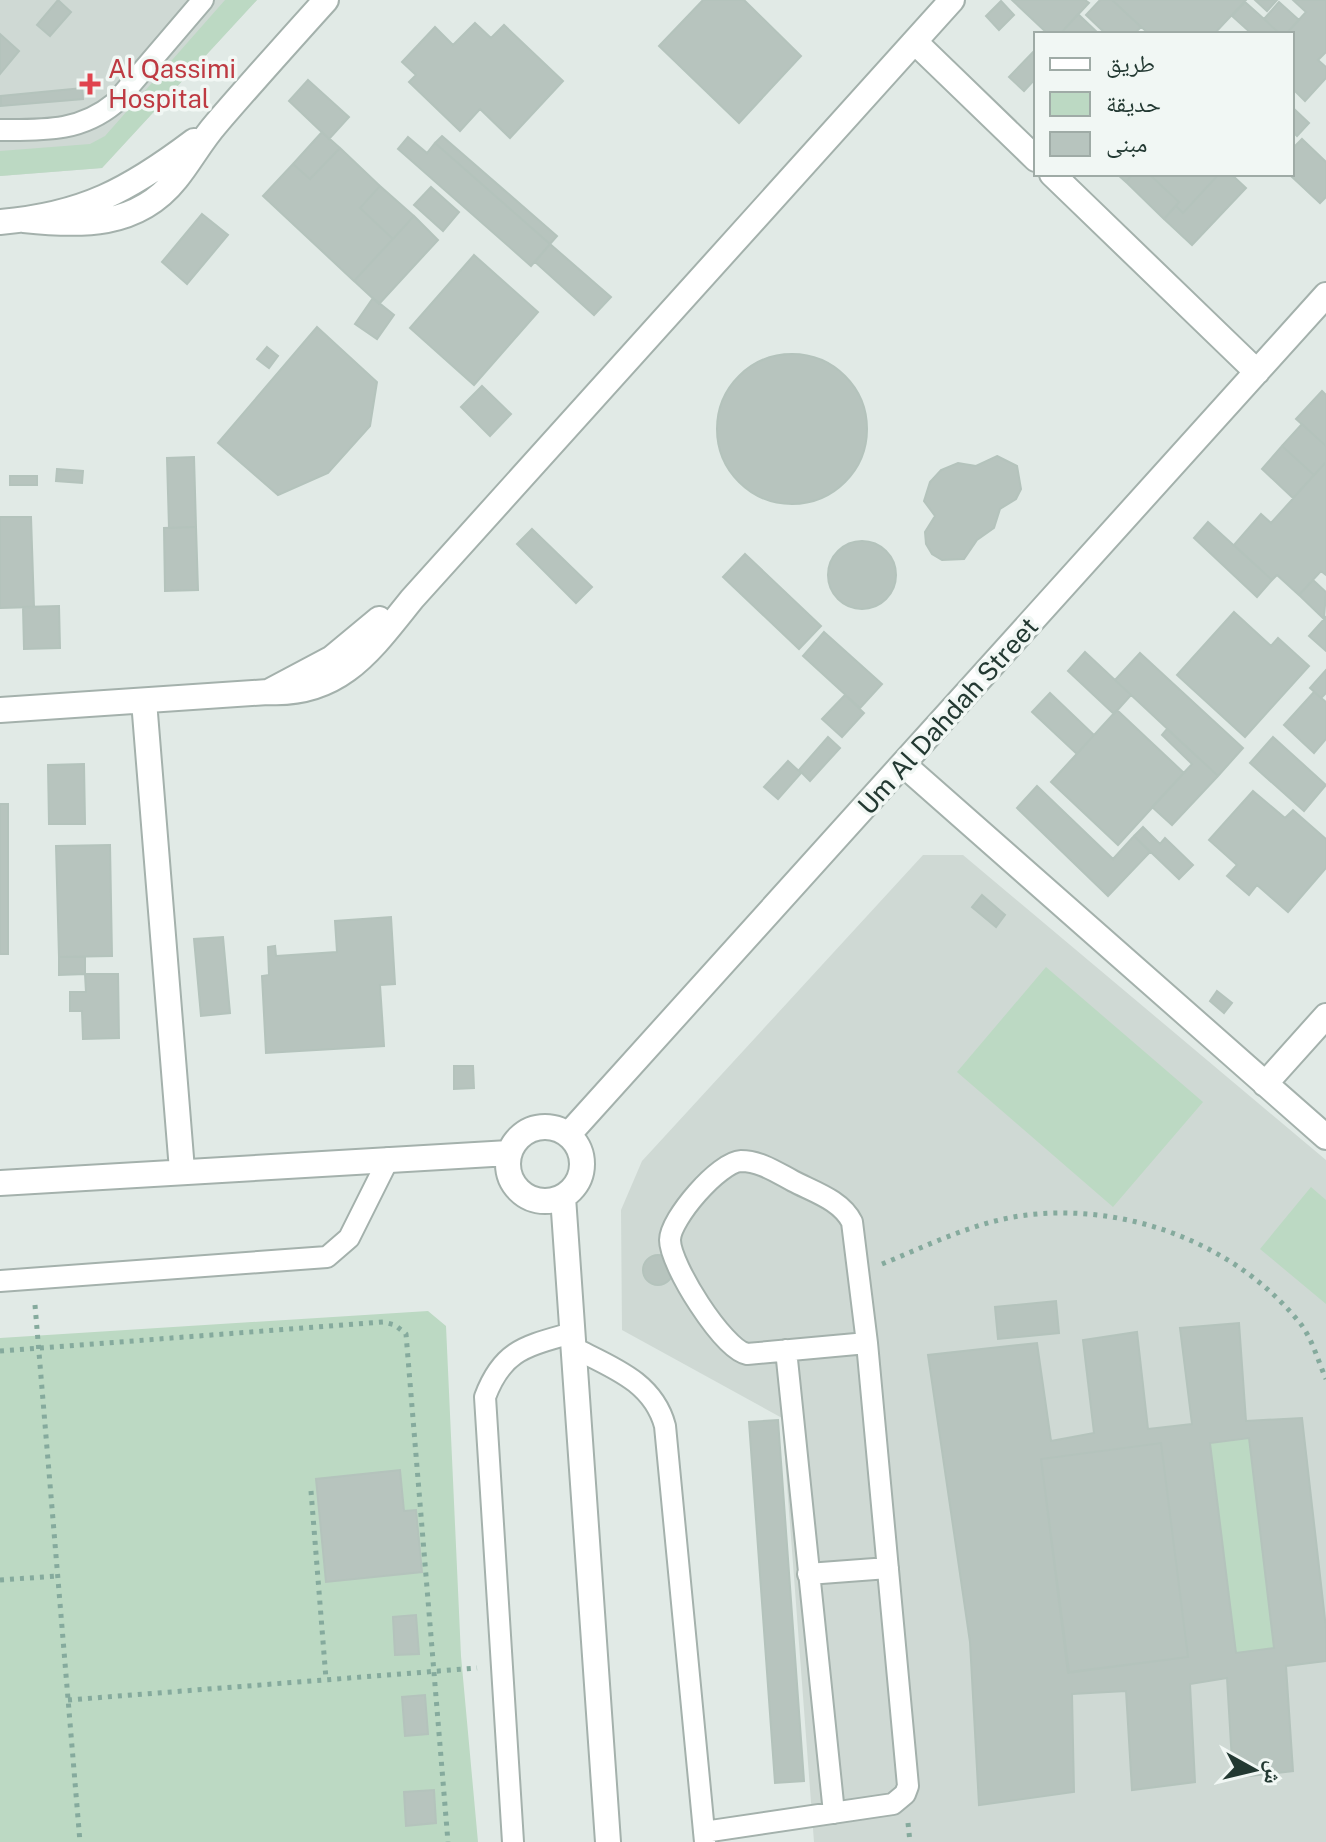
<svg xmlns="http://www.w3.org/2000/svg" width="1326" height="1842" font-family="'Public Sans','Noto Naskh Arabic',sans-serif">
<rect width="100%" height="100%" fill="#e1eae6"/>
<path fill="#cfd9d4" d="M 0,0 L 257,0 L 102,168 L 0,176 Z
M 923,855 L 963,855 L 1326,1160 L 1326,1842 L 814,1842 L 782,1418 L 622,1330 L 621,1210 L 642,1161 Z"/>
<path fill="#bcd9c3" d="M 225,0 L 257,0 L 102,168 L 0,176 L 0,151 L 90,144 L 105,136 Z
M 1046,967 L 1203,1102 L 1113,1207 L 957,1072 Z
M 1311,1187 L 1326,1200 L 1326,1304 L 1260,1249 Z
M 428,1311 L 446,1326 L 461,1656 L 478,1842 L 0,1842 L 0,1338 Z
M 1249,1438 L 1274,1648 L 1236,1653 L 1210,1443 Z"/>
<path fill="#b7c4be" stroke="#b4c3bc" stroke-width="2" fill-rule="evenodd" d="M 58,0 L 71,12 L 50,36 L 37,25 Z
M 703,0 L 744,0 L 801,56 L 739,123 L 659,46 Z
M 1012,0 L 1085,0 L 1089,3 L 1060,34 L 1048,34 Z
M 1100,0 L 1112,0 L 1141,27 L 1134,34 L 1106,34 L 1086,15 Z
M 1112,0 L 1246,0 L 1214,34 L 1149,34 Z
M 1255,0 L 1277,0 L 1267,11 Z
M 1293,0 L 1326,0 L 1326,52 L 1318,60 L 1326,67 L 1326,78 L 1305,101 L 1292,88 L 1292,34 L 1286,34 L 1306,12 Z
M 1001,1 L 1014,15 L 999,30 L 986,16 Z
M 1245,2 L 1264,19 L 1280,34 L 1252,34 L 1232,16 Z
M 1279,2 L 1299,20 L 1286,34 L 1280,34 L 1264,19 Z
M 1078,14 L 1099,34 L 1060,34 Z
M 475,23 L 491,38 L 504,25 L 563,81 L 510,138 L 480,109 L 460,131 L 409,82 L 416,75 L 402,62 L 435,27 L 453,45 Z
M 0,34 L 19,51 L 0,74 Z
M 1036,49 L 1036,78 L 1024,91 L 1009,77 Z
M 308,80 L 349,117 L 329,139 L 289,101 Z
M 82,88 L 83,99 L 1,106 L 1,96 Z
M 1292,107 L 1309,123 L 1297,136 L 1292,131 Z
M 322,132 L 340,148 L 310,179 L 293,164 Z
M 442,136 L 557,236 L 550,244 L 435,143 Z
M 408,137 L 427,153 L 435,143 L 550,244 L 531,266 L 398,149 Z
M 1302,139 L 1326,162 L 1326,197 L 1320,203 L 1289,174 L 1292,149 Z
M 340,148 L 380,186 L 360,208 L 393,239 L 354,281 L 263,196 L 293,164 L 310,179 Z
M 1117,174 L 1133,174 L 1126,182 Z
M 1133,174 L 1149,174 L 1179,202 L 1164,219 L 1126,182 Z
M 1149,174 L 1219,174 L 1183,213 L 1176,206 L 1179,202 Z
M 1219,174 L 1231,174 L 1246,188 L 1192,245 L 1164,219 L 1176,206 L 1183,213 Z
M 380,186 L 414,216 L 393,239 L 360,208 Z
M 431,187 L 459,212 L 443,231 L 414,205 Z
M 202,214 L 228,235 L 187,284 L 162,262 Z
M 414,216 L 438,240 L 379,304 L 354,281 Z
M 550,244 L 611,297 L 594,315 L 535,262 Z
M 474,255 L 538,312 L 474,385 L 410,328 Z
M 373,298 L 394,315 L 377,339 L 355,324 Z
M 317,327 L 377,382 L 370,426 L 328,473 L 278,495 L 218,443 Z
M 267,347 L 278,356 L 269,368 L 257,359 Z
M717 429a75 75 0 1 1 150 0a75 75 0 1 1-150 0Z
M 482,386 L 511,414 L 490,436 L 461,407 Z
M 1322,391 L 1326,395 L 1326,446 L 1296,419 Z
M 1302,424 L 1326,446 L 1326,462 L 1314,475 L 1282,446 Z
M 1282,446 L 1314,475 L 1293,498 L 1262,469 Z
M 997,456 L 1017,466 L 1021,489 L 1016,499 L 1000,509 L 994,528 L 977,540 L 964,559 L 942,560 L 932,554 L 926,544 L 925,532 L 935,516 L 924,501 L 930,482 L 941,470 L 958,463 L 976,466 Z
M 194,457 L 196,527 L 169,528 L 167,458 Z
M 1326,462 L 1326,575 L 1321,571 L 1299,595 L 1277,575 L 1272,580 L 1234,545 L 1261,514 L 1271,523 Z
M 57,469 L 83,471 L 82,483 L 56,481 Z
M 10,476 L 37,476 L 37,485 L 10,485 Z
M 0,517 L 31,517 L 34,607 L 0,608 Z
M 1208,522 L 1272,580 L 1257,597 L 1194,538 Z
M 196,527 L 198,590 L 165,591 L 164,528 Z
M 532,529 L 592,587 L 576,603 L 517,544 Z
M828 575a34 34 0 1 1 68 0a34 34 0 1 1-68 0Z
M 745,554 L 821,626 L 799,649 L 723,577 Z
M 1313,580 L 1326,592 L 1324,619 L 1299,595 Z
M 59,606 L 60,648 L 24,649 L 23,607 Z
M 1234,612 L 1271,646 L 1278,638 L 1309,666 L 1245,737 L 1177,675 Z
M 1326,617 L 1326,651 L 1309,636 Z
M 824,632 L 882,684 L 860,708 L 803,656 Z
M 1085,652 L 1131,695 L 1114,714 L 1068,671 Z
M 1140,653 L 1243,748 L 1218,776 L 1115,680 Z
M 1326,670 L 1326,693 L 1321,698 L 1310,688 Z
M 1314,692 L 1326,702 L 1326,739 L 1314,753 L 1284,725 Z
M 1050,693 L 1094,735 L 1077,754 L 1032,712 Z
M 845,695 L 864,713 L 842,737 L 822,719 Z
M 1117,710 L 1184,773 L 1118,845 L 1051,782 Z
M 1167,729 L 1218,776 L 1172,825 L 1152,807 L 1192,764 L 1162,735 Z
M 828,737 L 840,748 L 810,781 L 799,770 Z
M 1273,737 L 1326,785 L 1304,811 L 1250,763 Z
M 788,761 L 801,773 L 778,799 L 764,787 Z
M 84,764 L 85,824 L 49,824 L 48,765 Z
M 1037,786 L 1113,859 L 1134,836 L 1150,852 L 1108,896 L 1017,808 Z
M 1253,791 L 1285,818 L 1293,810 L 1326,839 L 1326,868 L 1288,912 L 1257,885 L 1249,895 L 1227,876 L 1237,865 L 1209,840 Z
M 0,804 L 8,804 L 8,954 L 0,954 Z
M 1143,827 L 1160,844 L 1165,838 L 1193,865 L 1179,879 L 1134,836 Z
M 110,845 L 112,956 L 59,957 L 56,846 Z
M 982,895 L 1005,915 L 996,927 L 972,907 Z
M 391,917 L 395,984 L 380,985 L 384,1046 L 266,1053 L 262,976 L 269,975 L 268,947 L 275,946 L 276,956 L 337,952 L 335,921 Z
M 223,937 L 230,1013 L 201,1016 L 194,939 Z
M 59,957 L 85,957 L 85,974 L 59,975 Z
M 85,974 L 118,974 L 119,1038 L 83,1039 L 82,1011 L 70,1011 L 70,992 L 86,992 Z
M 1217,991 L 1232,1003 L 1224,1013 L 1210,1001 Z
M 454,1066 L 473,1066 L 474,1088 L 454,1089 Z
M643 1270a15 15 0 1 1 30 0a15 15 0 1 1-30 0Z
M 1056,1301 L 1059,1333 L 998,1339 L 995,1307 Z
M 1239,1323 L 1246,1421 L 1302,1418 L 1326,1628 L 1326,1661 L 1286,1666 L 1293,1771 L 1233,1778 L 1227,1678 L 1190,1684 L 1195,1782 L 1132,1790 L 1126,1691 L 1072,1694 L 1074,1792 L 979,1805 L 970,1642 L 928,1355 L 1037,1343 L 1051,1441 L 1094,1433 L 1083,1340 L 1137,1332 L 1148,1429 L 1192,1424 L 1180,1328 ZM 1249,1438 L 1274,1648 L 1236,1653 L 1210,1443 ZM 1161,1443 L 1188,1657 L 1068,1673 L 1041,1459 Z
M 778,1420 L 804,1781 L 775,1783 L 749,1422 Z
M 1161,1443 L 1188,1657 L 1069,1672 L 1041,1459 Z
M 400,1470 L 404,1511 L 416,1510 L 422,1572 L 326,1582 L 316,1479 Z
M 416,1615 L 419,1654 L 395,1655 L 393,1617 Z
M 425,1695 L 428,1734 L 405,1736 L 402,1697 Z
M 434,1790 L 436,1823 L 406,1826 L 404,1792 Z"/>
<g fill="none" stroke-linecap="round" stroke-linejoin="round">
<defs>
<path id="lane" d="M 0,130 C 44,130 80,132 115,103 L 203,0
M 0,1281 L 327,1257 L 349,1238 L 389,1158
M 572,1347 C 611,1367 653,1381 665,1426 L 705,1842
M 786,1350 L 834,1813
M 808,1574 L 888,1568
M 704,1832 L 893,1804 L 905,1794 L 908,1786 L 867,1343 L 852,1222 C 841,1200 814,1192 793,1181 C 776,1172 760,1161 741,1161 C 719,1162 670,1219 670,1240 C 670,1265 723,1349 747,1354 L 867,1343
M 513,1842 L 485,1397 C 503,1349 527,1346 572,1333"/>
<path id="street" d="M 915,42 L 1036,159
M 1052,174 L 1257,372
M 24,220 C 80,226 137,228 176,179 C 190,162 201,141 216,124 C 252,82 289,41 326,0
M 0,222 C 83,215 129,190 194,141
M 268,692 L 332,658 L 379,619
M 144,701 L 182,1170
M 0,710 L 268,692 C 340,696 371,650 412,599 L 952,0
M 904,765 L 1326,1137
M 1265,1084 L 1326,1016
M508 1164a37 37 0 1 1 74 0a37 37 0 1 1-74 0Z
M 568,1135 L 1326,295
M 0,1183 L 509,1153
M 563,1197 L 608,1842"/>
</defs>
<use href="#lane" stroke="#a4b1ac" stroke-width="24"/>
<use href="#street" stroke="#a4b1ac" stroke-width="28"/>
<path stroke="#85aa9d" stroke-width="5" stroke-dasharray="4 6" stroke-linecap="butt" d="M 882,1264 C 929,1245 976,1221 1027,1215 C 1128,1203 1236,1244 1300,1323 C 1312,1338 1318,1361 1326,1379
M 35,1305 L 80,1842
M 0,1351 L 383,1322 L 395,1325 L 406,1334 L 448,1842
M 311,1491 L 326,1679
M 0,1580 L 58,1576
M 68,1700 L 477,1668
M 908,1823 L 910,1842"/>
<use href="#lane" stroke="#fff" stroke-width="20"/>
<use href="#street" stroke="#fff" stroke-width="24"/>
</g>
<path fill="#e0444e" stroke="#f1f7f4" stroke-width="3" d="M86 72h8v8h8v8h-8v8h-8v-8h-8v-8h8z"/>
<g text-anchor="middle" stroke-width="7" stroke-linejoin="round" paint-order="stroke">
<g font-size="26" fill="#be3a42" stroke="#f1f7f4" text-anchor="start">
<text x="108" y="78">Al Qassimi<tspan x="108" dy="30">Hospital</tspan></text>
</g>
<g font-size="26" fill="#233932" stroke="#f1f7f4">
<text transform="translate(948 716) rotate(-48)" y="9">Um Al Dahdah Street</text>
</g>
</g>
<rect x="1034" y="32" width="260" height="144" fill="#f1f7f4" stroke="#9faba6" stroke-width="2"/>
<rect x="1050" y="58" width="40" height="12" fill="#ffffff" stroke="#9faba6" stroke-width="2"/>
<text x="1106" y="72" font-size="24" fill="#233932">طريق</text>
<rect x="1050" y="92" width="40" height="24" fill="#bcd9c3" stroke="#9faba6" stroke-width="2"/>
<text x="1106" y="112" font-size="24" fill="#233932">حديقة</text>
<rect x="1050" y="132" width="40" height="24" fill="#b7c4be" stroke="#9faba6" stroke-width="2"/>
<text x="1106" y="152" font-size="24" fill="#233932">مبنى</text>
<g transform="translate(1254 1770) rotate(98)" stroke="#f1f7f4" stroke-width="6" paint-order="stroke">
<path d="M0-6L14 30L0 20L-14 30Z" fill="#233932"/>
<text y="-12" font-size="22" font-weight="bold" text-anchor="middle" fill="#233932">ش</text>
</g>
</svg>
